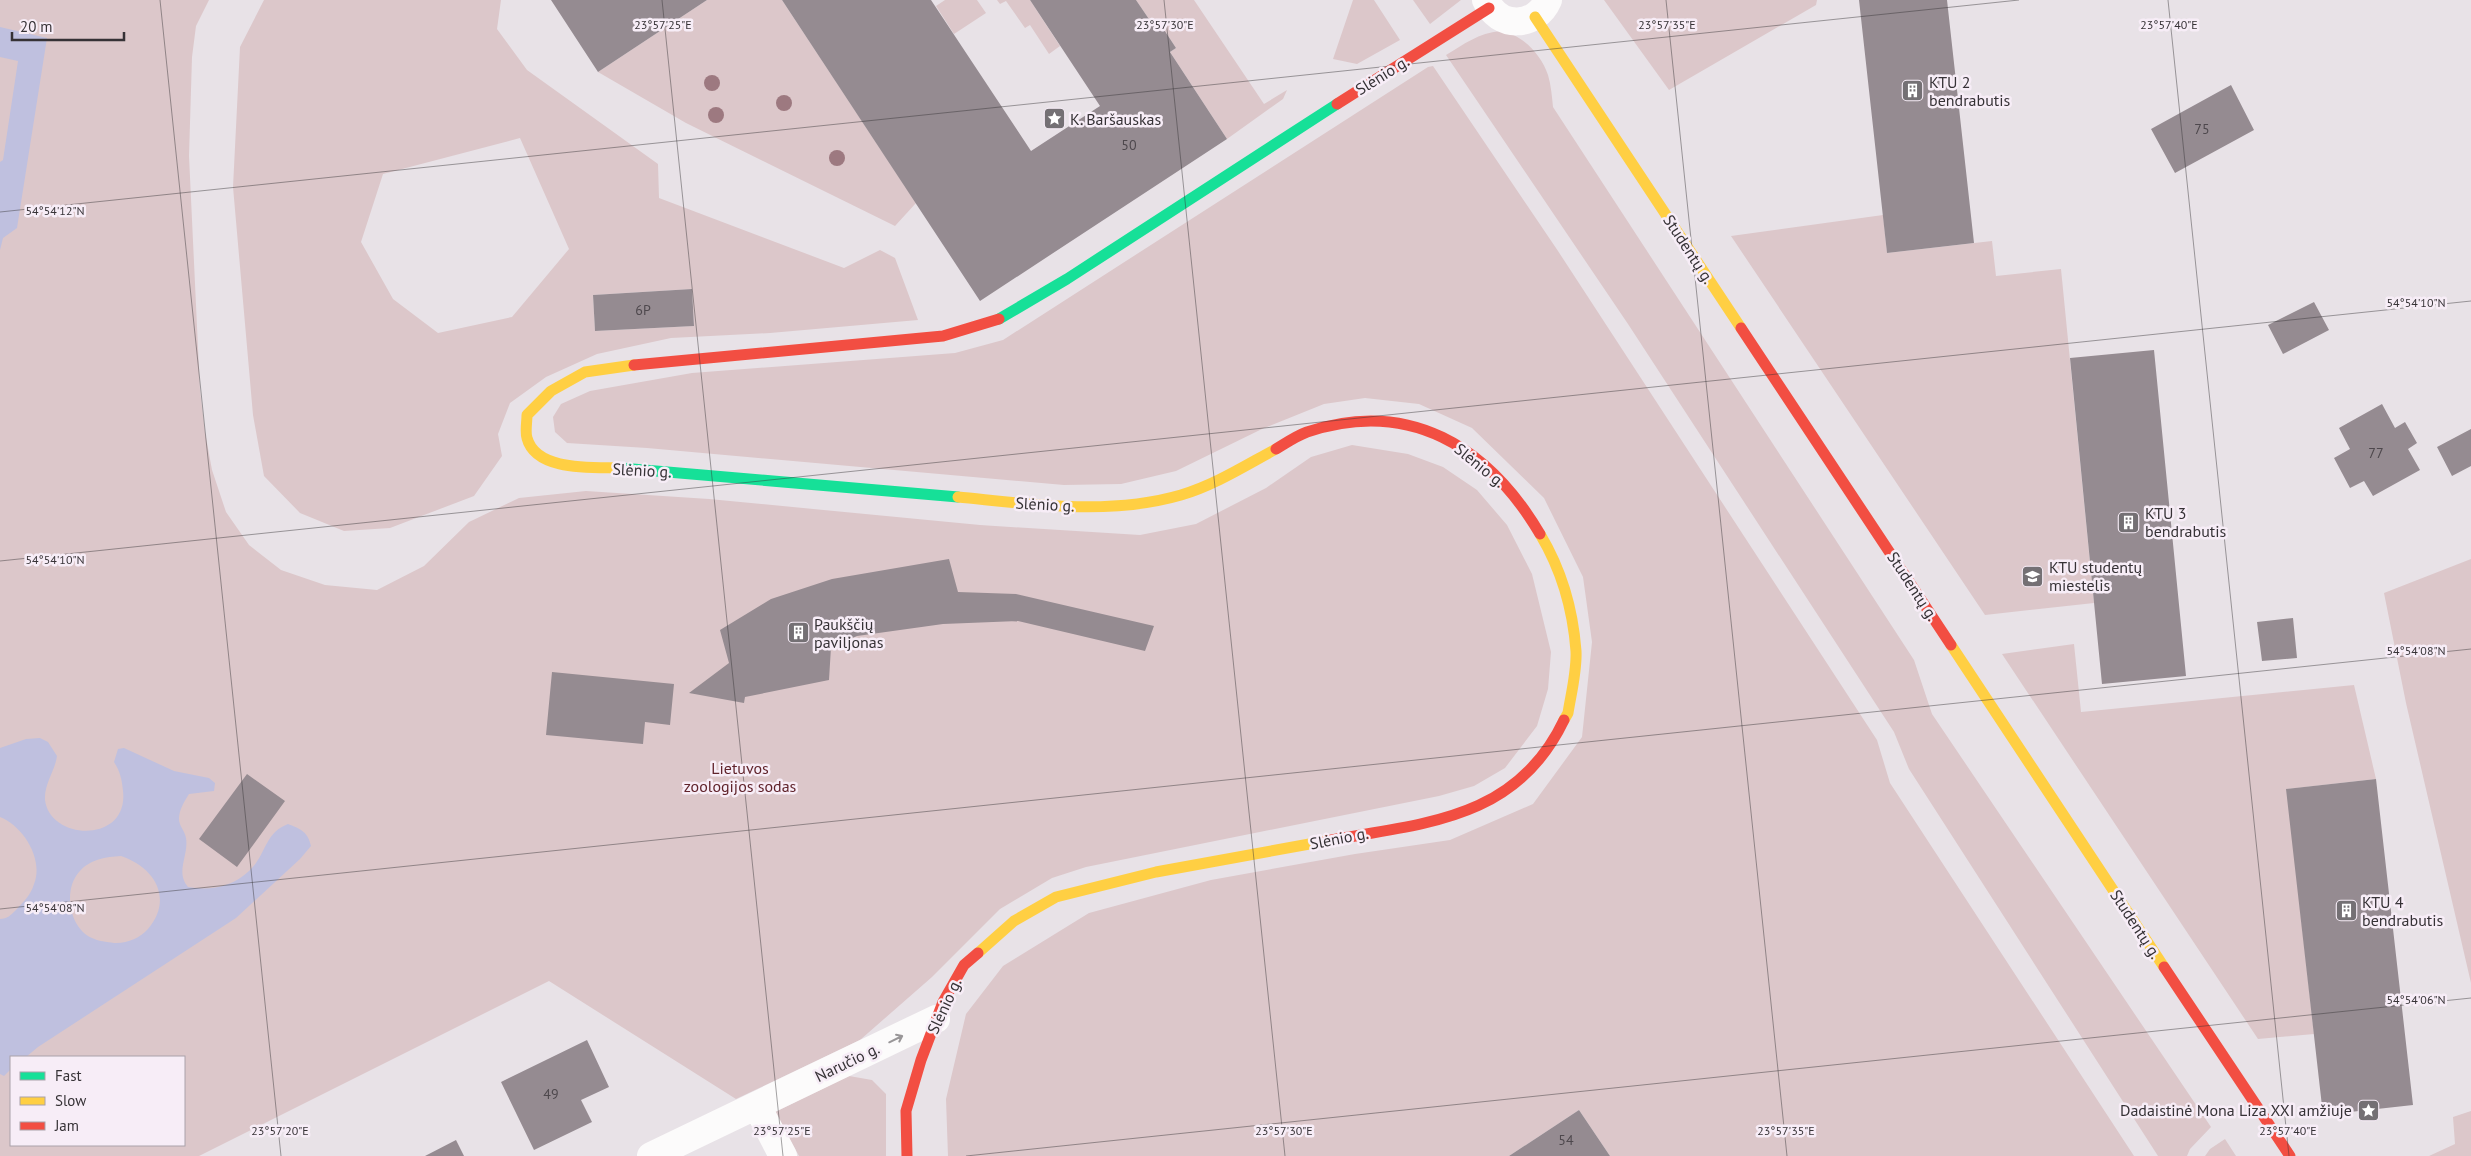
<svg xmlns="http://www.w3.org/2000/svg" width="2471" height="1156" font-family="'PT Sans',sans-serif">
<rect width="100%" height="100%" fill="#e8e2e7"/>
<path fill="#dcc7ca" fill-rule="evenodd" d="M 0,0 L 209,0 L 196,26 L 192,57 L 189,156 L 200,390 L 205,432 L 212,470 L 226,512 L 249,545 L 281,570 L 325,585 L 377,590 L 424,566 L 469,522 L 519,498 L 586,491 L 709,499 L 980,525 L 1140,535 L 1196,524 L 1266,488 L 1311,457 L 1352,445 L 1408,454 L 1443,467 L 1477,490 L 1507,525 L 1532,574 L 1551,652 L 1548,689 L 1537,726 L 1505,768 L 1474,786 L 1439,796 L 1086,867 L 1052,878 L 1000,909 L 932,977 L 860,1040 L 736,1099 L 549,981 L 199,1156 L 0,1156 ZM 11,1057 L 184,1057 L 184,1145 L 11,1145 Z
M 264,0 L 501,0 L 497,29 L 527,70 L 658,164 L 659,198 L 844,268 L 880,250 L 895,258 L 918,320 L 770,333 L 671,338 L 597,354 L 546,377 L 510,403 L 498,434 L 502,456 L 474,496 L 390,528 L 344,531 L 300,513 L 264,476 L 253,415 L 233,187 L 240,47 ZM 520,138 L 569,249 L 512,317 L 438,333 L 393,299 L 361,242 L 383,174 ZM 692,289 L 694,326 L 595,331 L 593,295 Z
M 707,0 L 782,0 L 916,203 L 895,226 L 686,123 L 598,72 Z
M 945,0 L 977,0 L 986,13 L 954,34 L 936,6 Z
M 997,0 L 1030,0 L 1060,46 L 1049,54 L 1030,25 L 1025,28 L 1006,1 L 1000,4 Z
M 1136,0 L 1194,0 L 1264,104 L 1287,90 L 1283,99 L 1227,139 L 1170,52 L 1176,48 L 1159,22 L 1153,25 Z
M 1353,0 L 1374,0 L 1400,40 L 1357,64 L 1333,59 Z
M 1413,0 L 1461,0 L 1430,24 Z
M 1604,0 L 1817,0 L 1816,5 L 1669,90 Z
M 1500,31 C 1522,34 1541,54 1548,75 C 1551,85 1552,97 1553,107 L 1914,660 L 1932,714 L 2211,1127 L 2190,1149 L 2187,1156 L 2158,1156 L 1909,769 L 1894,732 L 1628,324 L 1446,55 C 1464,44 1479,33 1500,31 Z
M 1433,66 L 1558,251 L 1877,740 L 1890,783 L 2134,1156 L 1610,1156 L 1579,1110 L 1509,1156 L 948,1156 L 946,1099 L 966,1014 L 1003,966 L 1089,913 L 1211,880 L 1355,854 L 1450,840 L 1533,804 L 1582,737 L 1592,642 L 1583,577 L 1544,498 L 1472,428 L 1419,404 L 1365,398 L 1324,404 L 1262,429 L 1176,471 L 1121,484 L 1064,485 L 647,448 L 567,443 L 555,432 L 553,417 L 561,404 L 590,391 L 692,373 L 955,353 L 1003,340 L 1428,67 Z
M 1883,215 L 1887,253 L 1992,241 L 1996,276 L 2061,269 L 2094,603 L 1985,615 L 1731,236 Z
M 2471,559 L 2471,983 L 2406,703 L 2384,593 Z
M 2074,644 L 2081,712 L 2354,685 L 2376,779 L 2287,789 L 2314,1034 L 2258,1039 L 2002,654 Z
M 849,1076 L 872,1080 L 886,1094 L 886,1156 L 799,1156 L 775,1112 Z
M 2471,1111 L 2471,1156 L 2429,1156 L 2455,1144 L 2453,1117 Z
M 2225,1139 L 2236,1156 L 2205,1156 L 2210,1149 Z"/>
<path fill="#bfc0df" fill-rule="evenodd" d="M 0,27 L 47,38 L 17,228 L 3,238 L 0,250 L 0,162 L 3,160 L 18,61 L 0,57 Z
M 40,738 L 48,742 L 57,756 C 55,771 44,784 45,800 C 50,841 129,844 123,791 C 122,780 120,771 114,762 L 118,749 L 124,748 L 174,771 L 209,778 L 215,783 L 214,791 L 189,794 C 184,802 179,810 179,819 C 179,826 185,831 186,838 C 189,855 175,872 188,887 C 210,891 232,887 249,871 C 266,856 264,833 288,824 C 301,829 308,832 311,846 L 300,859 L 236,918 L 38,1047 L 26,1057 L 11,1057 L 11,1069 L 4,1076 L 0,1074 L 0,919 C 7,919 11,915 16,910 C 23,902 31,895 34,884 C 44,859 23,826 0,817 L 0,748 L 26,739 ZM 121,856 C 154,867 174,898 148,929 C 140,938 126,944 114,943 C 107,942 98,941 92,938 C 69,928 63,890 79,872 C 90,859 106,857 121,856 Z"/>
<path fill="#958b91" d="M 551,0 L 707,0 L 598,72 Z
M 782,0 L 931,0 L 1031,151 L 1100,106 L 1030,0 L 1136,0 L 1153,25 L 1159,22 L 1176,48 L 1170,52 L 1227,139 L 980,301 Z
M 1859,0 L 1947,0 L 1974,243 L 1887,253 Z
M 2231,85 L 2254,130 L 2175,173 L 2151,129 Z
M 692,289 L 694,326 L 595,331 L 593,295 Z
M 2314,302 L 2329,330 L 2283,354 L 2268,325 Z
M 2154,350 L 2186,676 L 2102,684 L 2070,358 Z
M 2382,404 L 2395,428 L 2405,422 L 2417,443 L 2408,449 L 2420,470 L 2373,496 L 2364,481 L 2350,488 L 2334,458 L 2350,449 L 2339,428 Z
M 2471,429 L 2471,466 L 2452,476 L 2437,447 Z
M 949,559 L 958,592 L 1016,594 L 1154,626 L 1145,651 L 1018,621 L 943,624 L 857,636 L 831,647 L 829,680 L 745,697 L 744,703 L 689,693 L 729,663 L 720,630 L 771,599 L 832,579 Z
M 2293,618 L 2297,658 L 2262,661 L 2257,622 Z
M 552,672 L 674,684 L 670,725 L 645,722 L 643,744 L 546,735 Z
M 247,774 L 285,801 L 237,867 L 199,839 Z
M 2376,779 L 2413,1105 L 2323,1115 L 2286,789 Z
M 587,1040 L 609,1087 L 581,1100 L 592,1122 L 534,1150 L 501,1082 Z
M 1579,1110 L 1610,1156 L 1509,1156 Z
M 456,1140 L 464,1156 L 425,1156 Z"/>
<g fill="none" stroke-linecap="round" stroke-linejoin="round">
<path stroke="#fcfbfb" stroke-width="28" d="M 1486,0 C 1498,29 1536,28 1548,0
M 757,1106 L 783,1156
M 651,1156 L 936,1019"/>
<path stroke="#16e098" stroke-width="11" d="M 999,319 L 1067,279 L 1337,104
M 621,468 L 958,497"/>
<path stroke="#ffcf43" stroke-width="11" d="M 1535,17 L 1741,328
M 621,468 C 594,467 536,472 527,438 C 525,432 527,422 527,415 L 551,391 L 585,372 L 634,365
M 958,497 C 1031,504 1109,516 1181,495 C 1215,485 1246,465 1276,449
M 1540,534 C 1561,569 1573,610 1576,651 C 1577,671 1571,694 1568,713 L 1564,720
M 1951,645 L 2164,967
M 978,953 L 1014,921 L 1056,897 L 1156,872 L 1326,841"/>
<path stroke="#f24e42" stroke-width="11" d="M 1337,104 L 1489,8
M 1741,328 L 1951,645
M 634,365 L 943,336 L 999,319
M 1276,449 C 1286,443 1296,436 1307,432 C 1409,398 1488,446 1540,534
M 1326,841 C 1423,823 1516,821 1564,720
M 2164,967 L 2290,1156
M 907,1156 L 906,1111 L 921,1060 L 943,1002 L 964,965 L 978,953"/>
</g>
<g fill="#9d7980">
<circle cx="712" cy="83" r="8"/>
<circle cx="784" cy="103" r="8"/>
<circle cx="716" cy="115" r="8"/>
<circle cx="837" cy="158" r="8"/>
</g>
<defs><path id="oneway-shaft" d="M-6 0H5M1.5-3L5.5 0L1.5 3" fill="none" stroke-width="1.6" stroke-linecap="round" stroke-linejoin="round" transform="scale(1.25)"/></defs>
<use stroke="#999698" href="#oneway-shaft" transform="translate(896 1039) rotate(-26)"/>
<path fill="none" stroke="#363236" stroke-width="1" stroke-opacity="0.45" d="M 160,0 L 281,1156M 662,0 L 783,1156M 1164,0 L 1285,1156M 1666,0 L 1787,1156M 2168,0 L 2289,1156M 0,212 L 2019,0M 0,561 L 2471,301M 0,909 L 2471,649M 966,1156 L 2471,998"/>
<defs>
<symbol id="building-square" viewBox="-11 -11 22 22"><rect x="-9" y="-9" width="18" height="18" rx="4" fill="#747074" stroke="#f7edf7"/><path d="M-4-6H4V6H1V3H-1V6H-4ZM-2.5-4.3h1.7v1.8h-1.7ZM.8-4.3h1.7v1.8H.8ZM-2.5-1h1.7V.8h-1.7ZM.8-1h1.7V.8H.8Z" fill="#fff"/></symbol>
<symbol id="sight-square" viewBox="-11 -11 22 22"><rect x="-9" y="-9" width="18" height="18" rx="4" fill="#747074" stroke="#f7edf7"/><path d="M0-6L1.8-2.2L6-1.7L2.9 1.2L3.7 5.4L0 3.3L-3.7 5.4L-2.9 1.2L-6-1.7L-1.8-2.2Z" fill="#fff"/></symbol>
<symbol id="university-square" viewBox="-11 -11 22 22"><rect x="-9" y="-9" width="18" height="18" rx="4" fill="#747074" stroke="#f7edf7"/><path d="M0-5L7-2L0 1L-7-2ZM-4 1L0 2.5L4 1V4Q0 6-4 4Z" fill="#fff"/></symbol>
</defs>
<g fill-rule="evenodd">
<use href="#building-square" x="1900" y="78" width="25" height="25"/>
<use href="#sight-square" x="1042" y="106" width="25" height="25"/>
<use href="#building-square" x="2116" y="510" width="25" height="25"/>
<use href="#university-square" x="2020" y="564" width="25" height="25"/>
<use href="#building-square" x="786" y="620" width="25" height="25"/>
<use href="#building-square" x="2334" y="898" width="25" height="25"/>
<use href="#sight-square" x="2356" y="1098" width="25" height="25"/>
</g>
<g text-anchor="middle" stroke-width="5" stroke-linejoin="round" paint-order="stroke">
<g font-size="14" fill="#4e484d">
<text x="2202" y="134">75</text>
<text x="1129" y="150">50</text>
<text x="643" y="315">6P</text>
<text x="2376" y="458">77</text>
<text x="551" y="1099">49</text>
<text x="1566" y="1145">54</text>
</g>
<g font-size="16" fill="#363236" stroke="#f7edf7">
<text transform="translate(1382 75) rotate(-32)" y="6">Slėnio g.</text>
<text transform="translate(1689 249) rotate(57)" y="6">Studentų g.</text>
<text transform="translate(1480 465) rotate(39)" y="6">Slėnio g.</text>
<text transform="translate(642 470) rotate(3)" y="6">Slėnio g.</text>
<text transform="translate(1045 504) rotate(3)" y="6">Slėnio g.</text>
<text transform="translate(1913 586) rotate(57)" y="6">Studentų g.</text>
<text transform="translate(1339 838) rotate(-11)" y="6">Slėnio g.</text>
<text transform="translate(2136 924) rotate(57)" y="6">Studentų g.</text>
<text transform="translate(944 1006) rotate(-65)" y="6">Slėnio g.</text>
<text transform="translate(847 1062) rotate(-26)" y="6">Naručio g.</text>
</g>
<g font-size="16" fill="#363236" stroke="#f7edf7" text-anchor="start">
<text x="1929" y="88">KTU 2<tspan x="1929" dy="18">bendrabutis</tspan></text>
<text x="1070" y="125">K. Baršauskas</text>
<text x="2145" y="519">KTU 3<tspan x="2145" dy="18">bendrabutis</tspan></text>
<text x="2049" y="573">KTU studentų<tspan x="2049" dy="18">miestelis</tspan></text>
<text x="814" y="630">Paukščių<tspan x="814" dy="18">paviljonas</tspan></text>
<text x="2362" y="908">KTU 4<tspan x="2362" dy="18">bendrabutis</tspan></text>
<text x="2352" y="1116" text-anchor="end">Dadaistinė Mona Liza XXI amžiuje</text>
</g>
<g font-size="16" fill="#60232b" stroke="#f7edf7">
<text x="740" y="774">Lietuvos<tspan x="740" dy="18">zoologijos sodas</tspan></text>
</g>
</g>
<g font-size="12" text-anchor="middle" fill="#363236" stroke="#f7edf7" stroke-width="5" stroke-linejoin="round" paint-order="stroke">
<text x="663" y="29">23°57'25"E</text>
<text x="1165" y="29">23°57'30"E</text>
<text x="1667" y="29">23°57'35"E</text>
<text x="2169" y="29">23°57'40"E</text>
<text x="55" y="215">54°54'12"N</text>
<text x="2416" y="307">54°54'10"N</text>
<text x="55" y="564">54°54'10"N</text>
<text x="2416" y="655">54°54'08"N</text>
<text x="55" y="912">54°54'08"N</text>
<text x="2416" y="1004">54°54'06"N</text>
<text x="280" y="1135">23°57'20"E</text>
<text x="782" y="1135">23°57'25"E</text>
<text x="1284" y="1135">23°57'30"E</text>
<text x="1786" y="1135">23°57'35"E</text>
<text x="2288" y="1135">23°57'40"E</text>
</g>
<rect x="10" y="1056" width="175" height="90" fill="#f7edf7" stroke="#aaa2aa"/>
<rect x="20" y="1072" width="25" height="8" fill="#16e098" stroke="#aaa2aa"/>
<text x="55" y="1081" font-size="15" fill="#363236">Fast</text>
<rect x="20" y="1097" width="25" height="8" fill="#ffcf43" stroke="#aaa2aa"/>
<text x="55" y="1106" font-size="15" fill="#363236">Slow</text>
<rect x="20" y="1122" width="25" height="8" fill="#f24e42" stroke="#aaa2aa"/>
<text x="55" y="1131" font-size="15" fill="#363236">Jam</text>
<path d="M12 32v8h112v-8" fill="none" stroke="#363236" stroke-width="2.5"/>
<text x="20" y="32" font-size="15" fill="#363236" stroke="#f7edf7" stroke-width="4" paint-order="stroke">20 m</text>
</svg>
